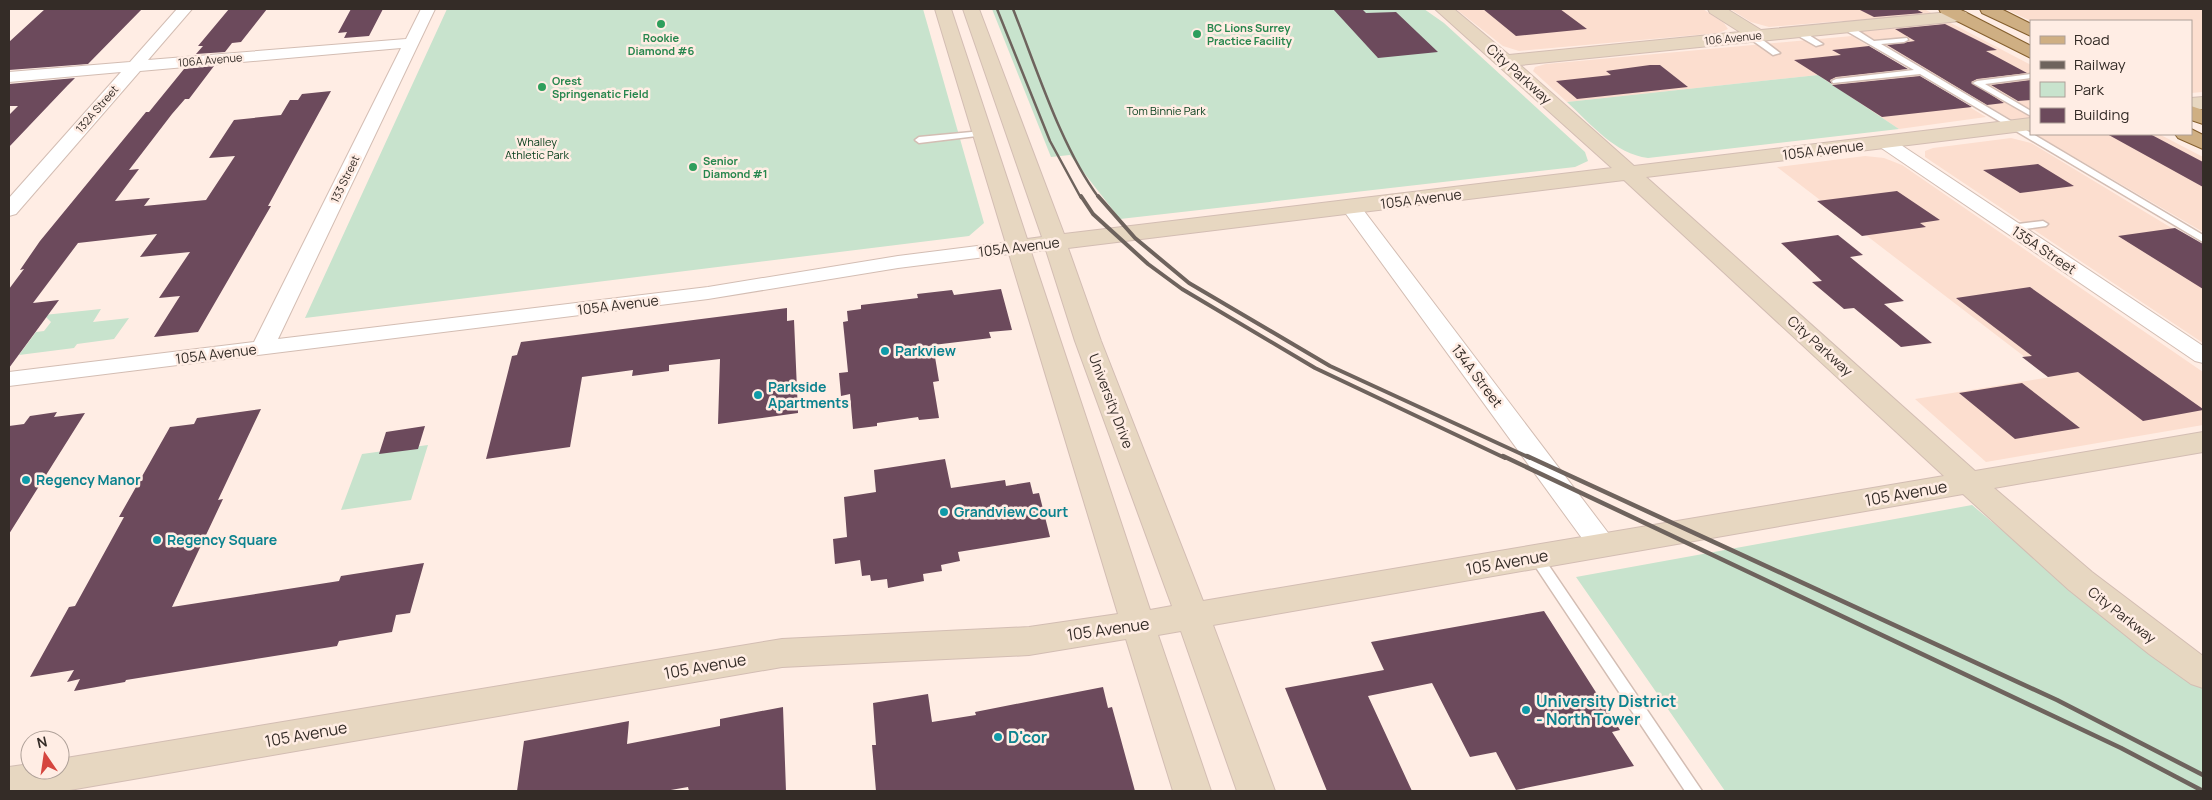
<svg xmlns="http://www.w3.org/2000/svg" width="2212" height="800" font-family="Manrope,sans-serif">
<rect width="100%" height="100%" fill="#ffede4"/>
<path fill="#fcdecf" d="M 1456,9 L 1703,9 L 1724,23 L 1728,29 L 1719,33 L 1519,51 L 1503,46 Z
M 1730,9 L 1924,9 L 2031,65 L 2031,131 L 1842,21 L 1769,27 L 1751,22 Z
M 2005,9 L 2203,9 L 2203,92 L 2191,93 L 2191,21 L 2031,21 Z
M 1852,36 L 1986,117 L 1899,129 L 1818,75 L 1567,102 L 1533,71 L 1535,67 L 1546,64 Z
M 2035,134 L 2159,134 L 2203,157 L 2203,232 Z
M 2011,138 L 2031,143 L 2203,247 L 2203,343 L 1925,157 L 1925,151 L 1933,148 Z
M 1865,156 L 1884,158 L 1902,165 L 2203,372 L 2203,425 L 1986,462 L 1915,399 L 2051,377 L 1777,167 Z"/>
<path fill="#c8e3cd" d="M 447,9 L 923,9 L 984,223 L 969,236 L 305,318 Z
M 992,9 L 1424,9 L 1444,23 L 1585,152 L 1588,161 L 1575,167 L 1120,219 L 1070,155 L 1051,157 Z
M 1818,75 L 1899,129 L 1648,158 C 1615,154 1591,124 1567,102 Z
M 101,309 L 93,322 L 129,318 L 114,339 L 77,344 L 74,348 L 19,355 L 36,332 L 44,331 L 51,322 L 44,315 Z
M 428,445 L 411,500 L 341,510 L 362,454 Z
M 1972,505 L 2111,622 L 2203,687 L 2203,791 L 1725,791 L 1576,577 Z"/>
<path fill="#6c4a5c" d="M 45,9 L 142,9 L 88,64 L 9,70 L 9,42 Z
M 229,9 L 267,9 L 241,42 L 232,43 L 225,52 L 196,54 L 203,46 L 198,46 Z
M 351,9 L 383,9 L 369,36 L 344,38 L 347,32 L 338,33 Z
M 1333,9 L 1362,9 L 1366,13 L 1396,12 L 1438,52 L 1378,58 Z
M 1483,9 L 1560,9 L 1587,29 L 1516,36 Z
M 1858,9 L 1916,9 L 1923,13 L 1874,17 Z
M 1945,24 L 1997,50 L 1986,51 L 2027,73 L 1977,79 L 1971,82 L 2004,103 L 1987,105 L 1887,45 L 1915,41 L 1895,29 Z
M 1869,46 L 1908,69 L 1836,77 L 1830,80 L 1832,84 L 1794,60 L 1841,55 L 1832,50 Z
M 1650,65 L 1660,65 L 1688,87 L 1577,99 L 1556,81 L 1611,75 L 1606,71 Z
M 214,66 L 189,99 L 185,99 L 172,114 L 129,170 L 139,169 L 115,201 L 150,198 L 144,206 L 206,200 L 235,156 L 209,158 L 234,120 L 281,115 L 290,100 L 298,100 L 302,94 L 331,91 L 268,206 L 271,206 L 198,332 L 154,337 L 180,296 L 159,298 L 190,252 L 140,257 L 157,234 L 78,243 L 33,303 L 59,300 L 9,368 L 9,289 L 24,269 L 20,270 L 40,241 L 146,112 L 149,112 L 184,69 Z
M 1920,76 L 1972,107 L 1882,117 L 1832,85 Z
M 75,78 L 68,85 L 9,147 L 9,115 L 18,106 L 9,106 L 9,84 Z
M 2031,80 L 2031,100 L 2018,101 L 1991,85 Z
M 2107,134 L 2150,134 L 2203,162 L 2203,187 Z
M 2038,164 L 2074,186 L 2020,193 L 1983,170 Z
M 1897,191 L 1940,220 L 1920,223 L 1926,227 L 1862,236 L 1817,201 Z
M 2175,228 L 2203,244 L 2203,289 L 2118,236 Z
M 1838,235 L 1863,255 L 1850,257 L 1904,301 L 1884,304 L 1932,343 L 1901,347 L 1854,308 L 1844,309 L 1812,282 L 1822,281 L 1781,243 Z
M 2030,287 L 2203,409 L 2203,410 L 2143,421 L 2078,372 L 2048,377 L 2022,357 L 2032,356 L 1956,298 Z
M 1001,289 L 1012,330 L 989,332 L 991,338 L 933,345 L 939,381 L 933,382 L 939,418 L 919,420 L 918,417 L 877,423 L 877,426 L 853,429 L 850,394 L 841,396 L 839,373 L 848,372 L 843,322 L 848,321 L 847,311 L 861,309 L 861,305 L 918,298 L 917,294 L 952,290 L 954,295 Z
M 787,308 L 787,321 L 794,320 L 798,413 L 718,424 L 720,359 L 669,365 L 669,371 L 632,376 L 633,370 L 582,377 L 570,447 L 486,459 L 512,356 L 517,355 L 521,342 Z
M 2022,383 L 2080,428 L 2015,439 L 1959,393 Z
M 261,409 L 218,500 L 223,499 L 172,607 L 339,581 L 341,576 L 424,563 L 410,613 L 396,615 L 392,632 L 339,641 L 337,646 L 126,680 L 125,682 L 74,691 L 80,679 L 67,682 L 74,670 L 30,677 L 69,607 L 75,606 L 124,517 L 119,517 L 170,427 L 194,424 L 197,418 Z
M 57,412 L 54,417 L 85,413 L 9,534 L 9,426 L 24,424 L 30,416 Z
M 425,426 L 418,449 L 379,454 L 386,432 Z
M 945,459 L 951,488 L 1005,480 L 1006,486 L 1030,482 L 1033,494 L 1039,493 L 1050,537 L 958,552 L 960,561 L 941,565 L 942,571 L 923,574 L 924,581 L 888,588 L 887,579 L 871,581 L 870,575 L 862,576 L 860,560 L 835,564 L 833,539 L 847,537 L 844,497 L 876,492 L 874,470 Z
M 1544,611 L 1620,730 L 1612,732 L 1634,766 L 1516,790 L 1496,752 L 1470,757 L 1432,683 L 1368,696 L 1412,791 L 1327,791 L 1285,688 L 1384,670 L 1371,642 Z
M 1103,687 L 1108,708 L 1112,707 L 1135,791 L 876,791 L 872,745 L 876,745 L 873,703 L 928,694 L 932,722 L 976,715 L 975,712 Z
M 783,707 L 786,791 L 689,791 L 688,787 L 665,791 L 517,791 L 524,741 L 629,721 L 627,744 L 720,726 L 720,719 Z"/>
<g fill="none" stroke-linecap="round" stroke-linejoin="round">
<defs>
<path id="lane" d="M 1843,25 L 1849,25 L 1874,41 L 1907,38 L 1908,40 L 1904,42 L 1881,44 L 2203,235 L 2203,242 L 1920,74 L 1833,83 L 1832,81 L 1836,79 L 1914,70 L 1843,29 Z
M 1795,30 L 1801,30 L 1823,44 L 1816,46 L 1795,34 Z
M 1749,34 L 1755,34 L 1780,53 L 1773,55 L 1749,38 Z
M 2031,74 L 2031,78 L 1985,84 L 2031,111 L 2031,116 L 1973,83 L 1977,81 Z
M 982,131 L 985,131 L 985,135 L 919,143 L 915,140 L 919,137 Z
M 2043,221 L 2048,224 L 2046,226 L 2010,231 L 2005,228 L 2010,225 Z
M 1536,552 L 1541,554 L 1702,791 L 1685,791 L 1531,560 L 1530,557 L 1531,554 Z"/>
<path id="street" d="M 177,9 L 192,9 L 148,60 L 406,39 L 421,9 L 435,9 L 278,339 L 708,287 L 898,256 L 1017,241 L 1024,243 L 1027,247 L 1024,251 L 1017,253 L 898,268 L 708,299 L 9,386 L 9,372 L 254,342 L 401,48 L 140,71 L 16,214 L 9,216 L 9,198 L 121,72 L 9,82 L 9,72 L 130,62 Z
M 1886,138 L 1892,139 L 2203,346 L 2203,363 L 2195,361 L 1880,147 L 1877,143 L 1880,139 Z
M 1351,201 L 1358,203 L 1612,538 L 1616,545 L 1612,552 L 1602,555 L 1592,552 L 1341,207 L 1344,203 Z"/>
<path id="secondary" d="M 935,9 L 951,9 L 1027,239 L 1042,237 L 963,9 L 979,9 L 1064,234 L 1612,168 L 1435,9 L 1454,9 L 1509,55 L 1740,32 L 1710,13 L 1708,9 L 1727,9 L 1761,30 L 1960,11 L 1966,12 L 1969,16 L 1966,20 L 1960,21 L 1520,65 L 1634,166 L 2031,118 L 2031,130 L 1646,177 L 1975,471 L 2203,432 L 2203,452 L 1994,488 L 2092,572 L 2203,656 L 2203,688 L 2191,684 L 2149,654 L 2069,590 L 1963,494 L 1213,625 L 1275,791 L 1237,791 L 1181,631 L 1158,635 L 1211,791 L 1173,791 L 1126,639 L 1029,655 L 782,667 L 64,791 L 9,791 L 9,767 L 30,764 L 30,770 L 60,770 L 60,759 L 782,639 L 1029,627 L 1118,614 ZM 1624,180 L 1944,476 L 1203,601 L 1101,341 L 1068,248 ZM 1046,250 L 1075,341 L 1172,606 L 1150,610 L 1031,252 Z
M 2203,97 L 2203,109 L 2191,110 L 2191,98 Z"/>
<path id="primary" d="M 1939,9 L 1959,9 L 2031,46 L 2031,58 L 1941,13 Z
M 1980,9 L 2001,9 L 2031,24 L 2031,36 L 1982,13 Z
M 2191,106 L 2203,110 L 2203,124 L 2191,120 Z
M 2191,129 L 2203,135 L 2203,149 L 2178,138 L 2175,134 L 2191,134 Z"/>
</defs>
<use href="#lane" stroke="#d3bdb3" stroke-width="3"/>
<use href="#street" stroke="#d3bdb3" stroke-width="2"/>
<use href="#secondary" stroke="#d3bdb3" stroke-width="2"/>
<use href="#primary" stroke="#845f2e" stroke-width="2"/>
<use href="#lane" fill="#fff" fill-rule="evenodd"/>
<use href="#street" fill="#fff" fill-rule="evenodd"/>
<use href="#secondary" fill="#e7d7c1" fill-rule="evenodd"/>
<use href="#primary" fill="#cfaf83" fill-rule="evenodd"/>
<path stroke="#6e635d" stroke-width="2.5" d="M 997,9 L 1050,141 L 1081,198
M 1013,9 C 1037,69 1061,147 1099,198"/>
<path stroke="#6e635d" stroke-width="4" d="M 1081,196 L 1093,214 L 1148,264 L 1182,289 L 1315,368 L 1505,458
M 1098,196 L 1135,238 L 1189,283 L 1330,366 L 1530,458"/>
<path stroke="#6e635d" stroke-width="4.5" d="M 1503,456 L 2121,748 L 2203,791
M 1527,456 L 2057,700 L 2203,775"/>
</g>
<g fill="#2e9e5b" stroke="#ffede4" stroke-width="2">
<circle cx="661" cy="24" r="5"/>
<circle cx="1197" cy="34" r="5"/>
<circle cx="542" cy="87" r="5"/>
<circle cx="693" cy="167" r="5"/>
</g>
<g fill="#0f9aa8" stroke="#ffede4" stroke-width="2">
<circle cx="885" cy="351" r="5"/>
<circle cx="758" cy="395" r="5"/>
<circle cx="26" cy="480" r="5"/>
<circle cx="944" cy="512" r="5"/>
<circle cx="157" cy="540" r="5"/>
<circle cx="1526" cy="710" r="5"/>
<circle cx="998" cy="737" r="5"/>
</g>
<g text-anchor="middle" stroke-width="5" stroke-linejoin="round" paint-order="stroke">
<g font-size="11" font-weight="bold" fill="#27864d" stroke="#ffede4" text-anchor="start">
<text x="1207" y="32">BC Lions Surrey<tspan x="1207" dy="13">Practice Facility</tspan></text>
<text x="661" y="42" text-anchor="middle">Rookie<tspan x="661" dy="13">Diamond #6</tspan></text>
<text x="552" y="85">Orest<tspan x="552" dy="13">Springenatic Field</tspan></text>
<text x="703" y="165">Senior<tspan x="703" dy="13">Diamond #1</tspan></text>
</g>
<g font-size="11" fill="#342c27" stroke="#ffede4">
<text transform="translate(1733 38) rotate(-6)" y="4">106 Avenue</text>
<text transform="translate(210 60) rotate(-5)" y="4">106A Avenue</text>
<text transform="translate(97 109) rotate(-49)" y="4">132A Street</text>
<text transform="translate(345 179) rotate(-64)" y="4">133 Street</text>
</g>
<g font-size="11" fill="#023b18" stroke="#ffede4">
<text x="1166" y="115">Tom Binnie Park</text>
<text x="537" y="146">Whalley<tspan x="537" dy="13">Athletic Park</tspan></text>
</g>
<g font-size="14" fill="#342c27" stroke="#ffede4">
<text transform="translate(1519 74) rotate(42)" y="5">City Parkway</text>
<text transform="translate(1823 150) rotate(-7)" y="5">105A Avenue</text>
<text transform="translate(1421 199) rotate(-7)" y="5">105A Avenue</text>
<text transform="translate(1019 247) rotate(-7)" y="5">105A Avenue</text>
<text transform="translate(2044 250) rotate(34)" y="5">135A Street</text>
<text transform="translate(618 305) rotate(-7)" y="5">105A Avenue</text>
<text transform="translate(1820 346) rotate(42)" y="5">City Parkway</text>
<text transform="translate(216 354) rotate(-7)" y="5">105A Avenue</text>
<text transform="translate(1477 376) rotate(53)" y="5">134A Street</text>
<text transform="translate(1111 401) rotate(69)" y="5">University Drive</text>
<text transform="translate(2122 615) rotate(38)" y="5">City Parkway</text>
</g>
<g font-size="14" font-weight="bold" fill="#0d838f" stroke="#ffede4" text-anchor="start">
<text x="895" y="356">Parkview</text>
<text x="768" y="392">Parkside<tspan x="768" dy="16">Apartments</tspan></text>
<text x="36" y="485">Regency Manor</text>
<text x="954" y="517">Grandview Court</text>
<text x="167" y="545">Regency Square</text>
</g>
<g font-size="16" fill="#342c27" stroke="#ffede4">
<text transform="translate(1906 493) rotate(-10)" y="6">105 Avenue</text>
<text transform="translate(1507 562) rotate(-10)" y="6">105 Avenue</text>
<text transform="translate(1108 629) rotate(-8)" y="6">105 Avenue</text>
<text transform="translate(705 666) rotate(-10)" y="6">105 Avenue</text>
<text transform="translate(306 734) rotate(-10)" y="6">105 Avenue</text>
</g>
<g font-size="16" font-weight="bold" fill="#0d838f" stroke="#ffede4" text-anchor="start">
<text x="1536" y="707">University District<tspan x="1536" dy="18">- North Tower</tspan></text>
<text x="1008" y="743">D'cor</text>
</g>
</g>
<rect width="2212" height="800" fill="none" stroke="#342c27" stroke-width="20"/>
<rect x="2030" y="20" width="162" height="115" fill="#ffede4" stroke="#aea098"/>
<rect x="2040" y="36" width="25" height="8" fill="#cfaf83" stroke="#aea098"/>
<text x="2074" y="45" font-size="15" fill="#342c27">Road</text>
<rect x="2040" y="61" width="25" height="8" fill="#6e635d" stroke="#aea098"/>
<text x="2074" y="70" font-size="15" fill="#342c27">Railway</text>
<rect x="2040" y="82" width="25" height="15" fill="#c8e3cd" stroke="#aea098"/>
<text x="2074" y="95" font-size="15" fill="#342c27">Park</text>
<rect x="2040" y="108" width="25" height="15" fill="#6c4a5c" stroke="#aea098"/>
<text x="2074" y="120" font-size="15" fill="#342c27">Building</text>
<g transform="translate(45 755) rotate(347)"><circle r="24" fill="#ffede4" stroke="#aea098"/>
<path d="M0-4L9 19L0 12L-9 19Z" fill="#d5463f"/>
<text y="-8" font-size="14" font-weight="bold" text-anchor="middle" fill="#342c27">N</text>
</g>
</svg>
